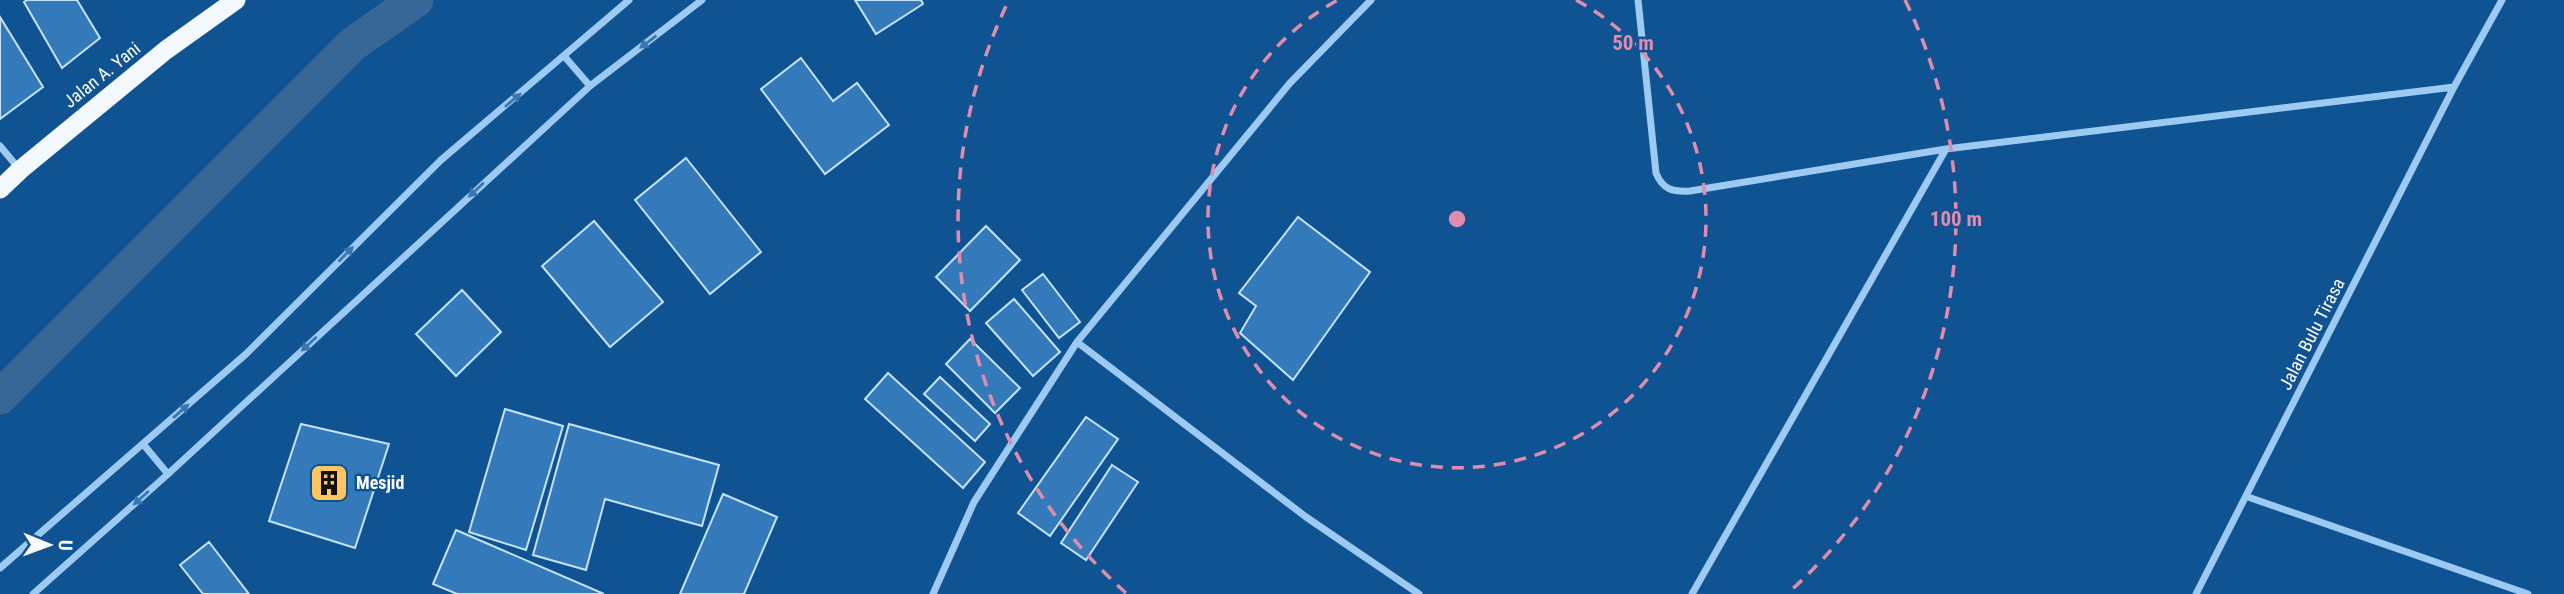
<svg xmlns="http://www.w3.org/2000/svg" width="2564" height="594" font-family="'Roboto Condensed',sans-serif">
<rect width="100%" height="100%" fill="#105393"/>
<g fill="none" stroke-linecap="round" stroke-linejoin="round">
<path stroke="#376796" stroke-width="35" d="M 0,397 L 353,44 L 416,0"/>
</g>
<path fill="#347abb" stroke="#c5e3fe" stroke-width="2" d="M 27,0 L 77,0 L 100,38 L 62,68 L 24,2 Z
M 855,0 L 921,0 L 923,4 L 876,34 Z
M 0,17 L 43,87 L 0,119 Z
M 801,58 L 833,101 L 857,83 L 889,125 L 825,174 L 761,89 Z
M 686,158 L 761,252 L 710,294 L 635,200 Z
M 1298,217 L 1370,272 L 1293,380 L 1240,333 L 1256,306 L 1239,293 Z
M 594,221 L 663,302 L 610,347 L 542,266 Z
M 986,226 L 1020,260 L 970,311 L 936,277 Z
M 1043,274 L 1080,322 L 1059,338 L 1022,290 Z
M 462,290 L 501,332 L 456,376 L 416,334 Z
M 1014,299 L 1060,352 L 1033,376 L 986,323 Z
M 970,339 L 1020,388 L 995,413 L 946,364 Z
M 888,373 L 985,462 L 963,488 L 865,399 Z
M 940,377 L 990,424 L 975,441 L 924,394 Z
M 505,409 L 563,426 L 526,550 L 469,532 Z
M 1086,417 L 1118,439 L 1050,536 L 1018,513 Z
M 301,424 L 389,444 L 355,548 L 269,521 Z
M 569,424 L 719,465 L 702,526 L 605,499 L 586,570 L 533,555 Z
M 1112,465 L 1138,482 L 1086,560 L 1061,543 Z
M 723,494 L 777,517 L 744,594 L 680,594 Z
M 456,530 L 604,594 L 457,594 L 433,584 Z
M 209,542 L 249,594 L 203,594 L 180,565 Z"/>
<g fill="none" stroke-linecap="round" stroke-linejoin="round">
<path stroke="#9dcaf3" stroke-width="7" d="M 1638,0 L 1656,173 C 1663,190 1673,192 1690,191 L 1946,149 L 1692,594
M 565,57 L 590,86
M 0,146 L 20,170
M 1946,149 L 2454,87
M 1077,342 L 1306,517 L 1419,594
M 143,444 L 168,474
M 2248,497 L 2528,594
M 0,568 L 246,354 L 441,160 L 629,0
M 33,594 L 168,474 L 590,86 L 702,0
M 933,594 L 974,502 L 1077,342 L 1290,83 L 1371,0
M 2196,594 L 2454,87 L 2502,0"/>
<path stroke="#f4f9ff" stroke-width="19" d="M 0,189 L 20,170 L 166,50 L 236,0"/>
</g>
<defs><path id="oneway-solid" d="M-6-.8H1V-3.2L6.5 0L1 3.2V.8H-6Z" transform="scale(1.75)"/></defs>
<g fill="#3a77b0">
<use href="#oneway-solid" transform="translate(648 42) rotate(143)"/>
<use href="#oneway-solid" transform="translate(513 100) rotate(-40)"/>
<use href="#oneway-solid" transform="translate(476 190) rotate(137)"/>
<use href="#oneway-solid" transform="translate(346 254) rotate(-45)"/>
<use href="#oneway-solid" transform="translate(309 344) rotate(137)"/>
<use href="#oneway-solid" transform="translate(181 411) rotate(-41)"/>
<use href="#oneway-solid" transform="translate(141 498) rotate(138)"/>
</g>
<g fill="none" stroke="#e08cad" stroke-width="3.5" stroke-dasharray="12 9">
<path d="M1576 0A249 249 0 1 1 1338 0"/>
<path d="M1126 593A499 499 0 0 1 1009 0M1905 0A499 499 0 0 1 1788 593"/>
</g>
<defs>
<symbol id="building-square" viewBox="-11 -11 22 22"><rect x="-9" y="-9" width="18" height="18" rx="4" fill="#ffc560" stroke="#105393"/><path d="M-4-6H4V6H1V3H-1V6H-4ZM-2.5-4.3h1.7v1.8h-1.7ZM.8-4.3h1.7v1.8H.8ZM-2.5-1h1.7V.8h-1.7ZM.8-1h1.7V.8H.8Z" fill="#111"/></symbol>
</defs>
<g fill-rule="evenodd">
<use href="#building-square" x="307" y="461" width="44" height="44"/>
</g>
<g text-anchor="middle" stroke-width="5" stroke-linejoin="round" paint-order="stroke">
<g font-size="18" fill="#fff" stroke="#105393">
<text transform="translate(102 75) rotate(-39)" y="6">Jalan A. Yani</text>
<text transform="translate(2312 334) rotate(-63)" y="6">Jalan Bulu Tirasa</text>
</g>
<g font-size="18" font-weight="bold" fill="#fff" stroke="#105393" text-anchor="start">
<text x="356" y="489">Mesjid</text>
</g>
</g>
<circle cx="1457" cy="219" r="10" fill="#e08cad" stroke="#105393" stroke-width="3.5"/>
<g font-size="21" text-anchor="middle" font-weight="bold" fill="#e08cad" stroke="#105393" stroke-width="5" stroke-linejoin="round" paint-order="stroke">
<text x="1633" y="50">50 m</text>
<text x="1956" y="226">100 m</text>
</g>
<g transform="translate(49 545) rotate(91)" stroke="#105393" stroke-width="5" paint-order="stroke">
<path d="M0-5L12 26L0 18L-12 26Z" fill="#ffffff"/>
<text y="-10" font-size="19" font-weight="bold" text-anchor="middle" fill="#ffffff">U</text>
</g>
</svg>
